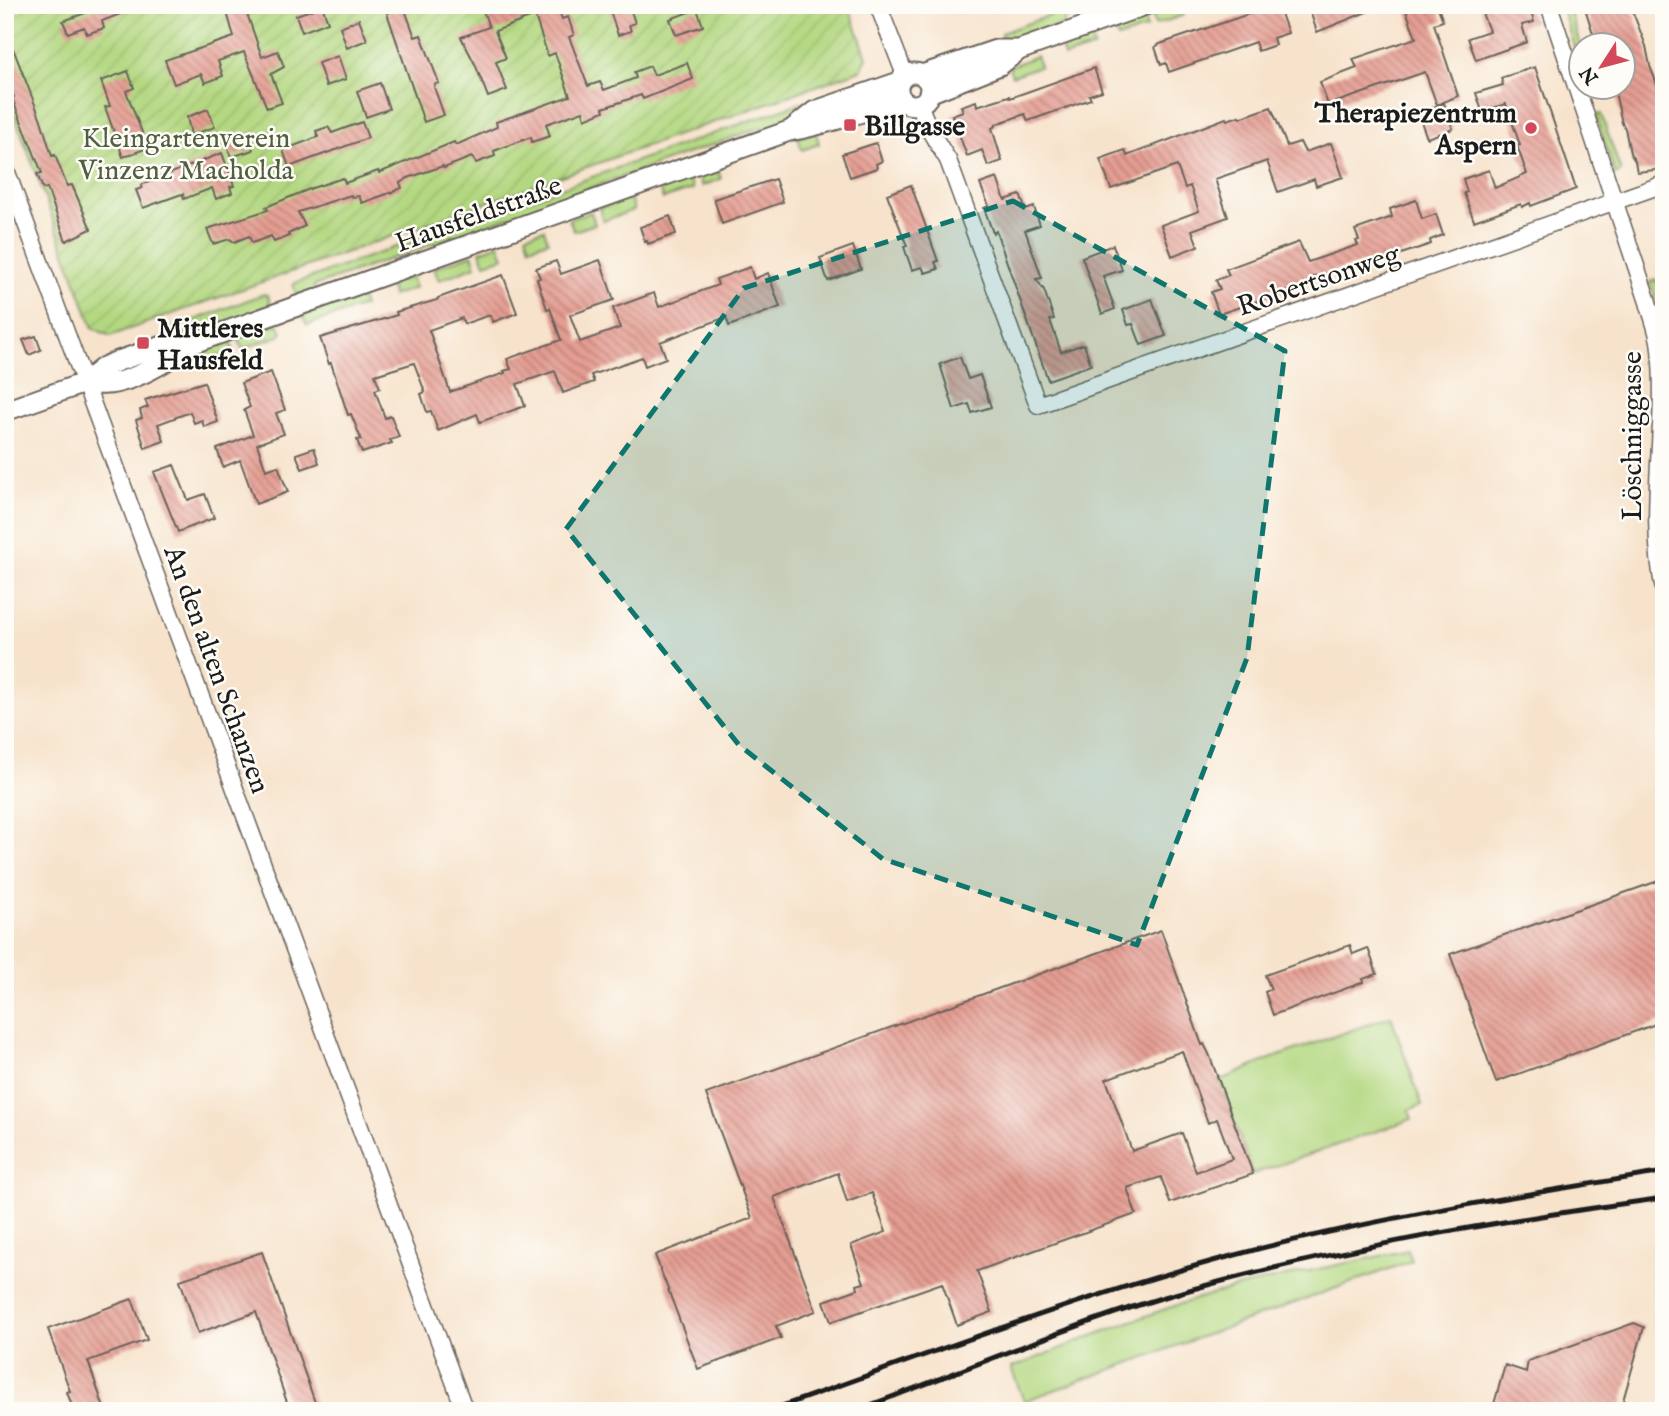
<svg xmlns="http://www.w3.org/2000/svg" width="1669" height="1416" font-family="'IM FELL English',serif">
<defs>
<pattern id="garden-furrows" width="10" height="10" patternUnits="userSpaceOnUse" patternTransform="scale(1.75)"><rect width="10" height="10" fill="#b4d881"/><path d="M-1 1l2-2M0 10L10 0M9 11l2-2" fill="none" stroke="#9ab96f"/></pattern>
<pattern id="building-back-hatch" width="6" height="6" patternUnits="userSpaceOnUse" patternTransform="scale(1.75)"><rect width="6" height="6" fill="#e59d92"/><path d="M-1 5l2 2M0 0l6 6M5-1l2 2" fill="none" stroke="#b97f76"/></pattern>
</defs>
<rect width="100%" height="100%" fill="#fdfcf7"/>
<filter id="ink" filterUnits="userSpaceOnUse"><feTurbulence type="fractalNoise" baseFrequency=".0143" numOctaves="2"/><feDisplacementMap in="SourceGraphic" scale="14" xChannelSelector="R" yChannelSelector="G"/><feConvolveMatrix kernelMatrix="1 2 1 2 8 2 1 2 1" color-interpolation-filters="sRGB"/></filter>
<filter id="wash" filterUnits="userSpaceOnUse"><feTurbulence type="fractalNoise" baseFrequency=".00686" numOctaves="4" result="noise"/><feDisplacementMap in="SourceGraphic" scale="28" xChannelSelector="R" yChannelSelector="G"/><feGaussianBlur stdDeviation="1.57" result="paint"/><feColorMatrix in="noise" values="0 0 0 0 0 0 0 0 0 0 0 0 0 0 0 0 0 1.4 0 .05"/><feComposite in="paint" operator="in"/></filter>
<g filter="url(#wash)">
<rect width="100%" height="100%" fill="#f7e3cc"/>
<path fill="#b4d881" stroke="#687a4e" stroke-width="2" d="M 1078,5 L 1105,5 L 1064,20 L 1064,25 L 1003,42 L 1001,33 Z
M 1172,5 L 1181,5 L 1184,15 L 1155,25 L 1151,13 Z
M 1561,5 L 1568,5 L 1581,48 L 1581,69 Z
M 1143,16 L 1147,28 L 1118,38 L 1114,26 Z
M 1090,35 L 1094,47 L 1064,57 L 1061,45 Z
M 1036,56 L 1040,66 L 1012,76 L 1009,67 Z
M 802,102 L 807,104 L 807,107 L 789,120 L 774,128 L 763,130 L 762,127 L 314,286 L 314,291 L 297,297 L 293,286 L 295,283 Z
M 1601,114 L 1621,172 L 1615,175 L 1596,115 Z
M 816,132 L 819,144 L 802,150 L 798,138 Z
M 717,167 L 721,179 L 702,186 L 698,174 Z
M 689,177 L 693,189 L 663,199 L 659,188 Z
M 630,198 L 634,210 L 603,221 L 599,208 Z
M 591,212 L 595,224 L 574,231 L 569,219 Z
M 544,229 L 548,241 L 530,247 L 526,235 Z
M 499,244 L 504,257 L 485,263 L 480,251 Z
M 472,254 L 476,266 L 439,280 L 434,268 Z
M 411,276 L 415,288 L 392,296 L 390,284 Z
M 1656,280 L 1664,303 L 1664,325 L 1650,282 Z
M 264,294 L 268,296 L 271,306 L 196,333 L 170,337 L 167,330 Z
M 359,294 L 364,306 L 307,325 L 302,315 Z
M 278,324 L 282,332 L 279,336 L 242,349 L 238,337 Z
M 230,340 L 234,352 L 196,366 L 192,355 Z
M 1391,1016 L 1422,1105 L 1409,1110 L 1412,1119 L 1253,1174 L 1219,1081 L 1270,1059 Z
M 1408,1250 L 1411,1261 L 1024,1401 L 1011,1368 C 1070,1345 1129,1320 1190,1301 C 1261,1279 1336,1266 1408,1250 Z"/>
<path fill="url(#garden-furrows)" stroke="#687a4e" stroke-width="2" d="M 5,5 L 848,5 L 867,57 L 861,70 L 110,336 L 93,328 L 5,89 Z"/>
<g id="blocks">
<path fill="url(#building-back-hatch)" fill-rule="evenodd" d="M 92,5 L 138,5 L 138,7 L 102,21 L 104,28 L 87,34 L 84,27 L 68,33 L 63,21 L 94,10 Z
M 225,5 L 244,5 L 262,57 L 278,51 L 284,67 L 271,74 L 282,103 L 267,108 L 244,52 L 218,61 L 223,76 L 205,83 L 201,74 L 174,84 L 165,60 L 234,37 Z
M 481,5 L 559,5 L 558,8 L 562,19 L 568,17 L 574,35 L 569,37 L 588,86 L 600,82 L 604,90 L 636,78 L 634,72 L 650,66 L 654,75 L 687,63 L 693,79 L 643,99 L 641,95 L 603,108 L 604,111 L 585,119 L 583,111 L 546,124 L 550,136 L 532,142 L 531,137 L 494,151 L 495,156 L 476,163 L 472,157 L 444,168 L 443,166 L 408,178 L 400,183 L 402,188 L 387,194 L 362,203 L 359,196 L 352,197 L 351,195 L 298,212 L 305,226 L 288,234 L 289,236 L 274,242 L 271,236 L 252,243 L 249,236 L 234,242 L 230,239 L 213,244 L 207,229 L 268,210 L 266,207 L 312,188 L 343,178 L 345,183 L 378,171 L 379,173 L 454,142 L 456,145 L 497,127 L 496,122 L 570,96 L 555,53 L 548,56 L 535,16 L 495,31 L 506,58 L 496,62 L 507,90 L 488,97 L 475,64 L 461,37 L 489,27 Z
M 608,5 L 629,5 L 635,23 L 629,25 L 631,31 L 618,35 Z
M 1259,5 L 1278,5 L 1288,33 L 1273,38 L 1275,45 L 1258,51 L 1255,42 L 1169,72 L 1166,63 L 1161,65 L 1155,47 L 1160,44 L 1261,10 Z
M 1308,5 L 1378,5 L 1379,7 L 1317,32 Z
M 1404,5 L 1437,5 L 1443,21 L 1434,24 L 1458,96 L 1437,105 L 1425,72 L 1328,105 L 1320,82 L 1357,68 L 1353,59 L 1416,38 Z
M 1479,5 L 1529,5 L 1534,22 L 1522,25 L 1527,42 L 1476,60 L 1468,38 L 1489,31 Z
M 1584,5 L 1630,5 L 1646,46 L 1650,66 L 1664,103 L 1664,163 L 1655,170 L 1637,172 L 1635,161 L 1630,153 L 1625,128 L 1622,123 L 1614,88 L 1623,88 L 1623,46 L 1597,46 Z
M 322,6 L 328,22 L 302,32 L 296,15 Z
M 404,7 L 415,37 L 421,35 L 439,83 L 435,84 L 434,87 L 444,115 L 424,122 L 387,13 Z
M 697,9 L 703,26 L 676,35 L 670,19 Z
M 359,19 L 367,40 L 347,48 L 340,27 Z
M 5,28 L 41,120 L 52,156 L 55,155 L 67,186 L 72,185 L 91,229 L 66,241 L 47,188 L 43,189 L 37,174 L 42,173 L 12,98 L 14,97 L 5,72 Z
M 338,56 L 346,79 L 326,86 L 318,63 Z
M 1535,67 L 1576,189 L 1531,206 L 1530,203 L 1522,207 L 1521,204 L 1474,221 L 1464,193 L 1467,192 L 1463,179 L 1489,170 L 1495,188 L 1527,174 L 1517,146 L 1520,145 L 1506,104 L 1482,111 L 1476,93 L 1503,85 L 1501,78 Z
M 1094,68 L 1102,91 L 1089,95 L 1091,99 L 1028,121 L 1025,114 L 996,124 L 996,126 L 992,128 L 1002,161 L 988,166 L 982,150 L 967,156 L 952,115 L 963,111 L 961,106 L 976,101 L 977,106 L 1009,96 L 1010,98 Z
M 128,71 L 134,88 L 126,91 L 148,148 L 123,157 L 105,107 L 110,106 L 101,81 Z
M 380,83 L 389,109 L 366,117 L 357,91 Z
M 1444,103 L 1453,129 L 1427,138 L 1418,113 Z
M 1271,107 L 1287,146 L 1300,142 L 1305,152 L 1331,143 L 1343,177 L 1316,186 L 1314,179 L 1278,192 L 1267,161 L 1215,179 L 1228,217 L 1192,230 L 1198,246 L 1172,256 L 1161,225 L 1199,211 L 1190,186 L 1185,188 L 1177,166 L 1111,189 L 1100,159 L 1125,150 L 1127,156 L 1226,118 L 1227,120 L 1239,116 L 1240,118 Z
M 208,109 L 215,127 L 191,135 L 187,117 Z
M 362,122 L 368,138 L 289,167 L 283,150 L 318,137 L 316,131 L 328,127 L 332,133 Z
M 247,132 L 253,150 L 231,157 L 225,139 Z
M 876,143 L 882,161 L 876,164 L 877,168 L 850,177 L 842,154 Z
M 222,153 L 234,186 L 230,187 L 232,193 L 216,199 L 212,188 L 184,199 L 183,194 L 179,195 L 143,208 L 136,190 L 142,188 L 141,185 Z
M 997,178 L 1005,200 L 1020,195 L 1026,210 L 1034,207 L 1040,225 L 1025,230 L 1042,278 L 1036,279 L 1044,290 L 1054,319 L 1050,320 L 1061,352 L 1084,344 L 1091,365 L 1048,380 L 996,231 L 993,233 L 984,208 L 989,206 L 980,184 Z
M 775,179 L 783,202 L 722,224 L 714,199 Z
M 911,185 L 938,261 L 935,262 L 938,269 L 925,273 L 922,267 L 912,270 L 904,247 L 907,246 L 887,194 Z
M 1416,200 L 1422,219 L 1436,214 L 1443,235 L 1430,240 L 1431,244 L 1368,265 L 1366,262 L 1314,277 L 1315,282 L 1219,314 L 1211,292 L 1220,289 L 1216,280 L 1229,275 L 1226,269 L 1299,242 L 1308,262 L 1358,245 L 1356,241 L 1359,240 L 1355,230 L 1392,217 L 1390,209 Z
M 670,216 L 676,234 L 648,244 L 647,241 L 645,242 L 640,227 Z
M 1113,245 L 1122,270 L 1103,276 L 1115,309 L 1102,314 L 1082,257 Z
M 853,246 L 861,269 L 828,281 L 820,258 Z
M 600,260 L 614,300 L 570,315 L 580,342 L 620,328 L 613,308 L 654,293 L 659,307 L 718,285 L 716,279 L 750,267 L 754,279 L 768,273 L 780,307 L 729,326 L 726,317 L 660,342 L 666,358 L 645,366 L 642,357 L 591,375 L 594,382 L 563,393 L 555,371 L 517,384 L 525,406 L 480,422 L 477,414 L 438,431 L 431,411 L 427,412 L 421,394 L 425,392 L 414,363 L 375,375 L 380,388 L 375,390 L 385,418 L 391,416 L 399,437 L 390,440 L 392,443 L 362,453 L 357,440 L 361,439 L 351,414 L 348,415 L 331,363 L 329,364 L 320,338 L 397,315 L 396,312 L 437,300 L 438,298 L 503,275 L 517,313 L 493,322 L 490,315 L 464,324 L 462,318 L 429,330 L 450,392 L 505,373 L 504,371 L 511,369 L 507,359 L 561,340 L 550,308 L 547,309 L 537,279 L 540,278 L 536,268 L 556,261 L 561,274 Z
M 1152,299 L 1166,336 L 1141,345 L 1133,324 L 1128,325 L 1123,310 Z
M 36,336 L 41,350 L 29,355 L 23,340 Z
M 960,357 L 968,379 L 980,375 L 991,407 L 972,413 L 969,404 L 954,409 L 940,364 Z
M 271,372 L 285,410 L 276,413 L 284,434 L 257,444 L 266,470 L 278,466 L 288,492 L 256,504 L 240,460 L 223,467 L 217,449 L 253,435 L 244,410 L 250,407 L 241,383 Z
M 204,382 L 218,422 L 204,427 L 202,420 L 194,423 L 190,412 L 158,424 L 164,441 L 145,448 L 136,420 L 142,418 L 140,410 L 148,407 L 145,400 Z
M 314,448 L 319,463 L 302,469 L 296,454 Z
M 174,465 L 188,500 L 205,494 L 214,518 L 178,532 L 154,472 Z
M 1664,879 L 1664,1021 L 1496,1082 L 1450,954 Z
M 1161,930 L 1202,1045 L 1204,1044 L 1209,1054 L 1253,1174 L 1170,1203 L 1161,1177 L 1127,1188 L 1136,1214 L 977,1271 L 992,1312 L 957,1325 L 942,1283 L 831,1322 L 824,1301 L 858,1289 L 857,1285 L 864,1283 L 851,1245 L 886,1232 L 872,1193 L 847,1202 L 838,1173 L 774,1197 L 816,1311 L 776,1326 L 781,1338 L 698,1369 L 655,1255 L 752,1218 L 706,1094 ZM 1182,1051 L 1208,1123 L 1217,1119 L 1232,1159 L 1196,1172 L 1182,1133 L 1132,1151 L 1106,1079 Z
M 1350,945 L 1353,954 L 1368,948 L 1377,974 L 1363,979 L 1364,982 L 1273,1015 L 1265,992 L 1271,989 L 1265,975 Z
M 262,1252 L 318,1411 L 290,1411 L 256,1312 L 198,1333 L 180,1280 Z
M 132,1299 L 147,1340 L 88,1361 L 105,1411 L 74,1411 L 67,1392 L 70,1391 L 48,1329 Z
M 1634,1323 L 1644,1327 L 1620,1411 L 1517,1411 L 1494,1404 L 1505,1365 L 1526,1372 L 1528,1361 Z"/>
</g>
</g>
<g filter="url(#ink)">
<use href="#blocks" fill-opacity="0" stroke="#69625a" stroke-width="2"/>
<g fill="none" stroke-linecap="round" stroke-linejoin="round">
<defs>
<path id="minor" d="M 878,5 L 905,75
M 1549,5 L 1648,302 C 1652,317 1659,333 1660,349 C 1668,429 1647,511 1664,590
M 919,104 L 930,131 L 948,160 L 1038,405 L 1664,184
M 5,167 L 465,1411"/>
<path id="tertiary" d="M898 89a16 16 0 1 1 32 0a16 16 0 1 1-32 0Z
M 922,75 L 996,50 L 1019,50
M 929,93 L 1000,65 L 1019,50 L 1145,5
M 790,131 L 815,111 L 899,82
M 84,383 C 91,384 99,385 106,384 C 129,383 170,362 185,346
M 5,411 L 84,383 L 104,367 L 118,361 L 169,344 L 185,346 L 789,131 C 829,125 865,108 904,102"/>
</defs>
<use href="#minor" stroke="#69625a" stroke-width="19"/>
<use href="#tertiary" stroke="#69625a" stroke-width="23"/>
<use href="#minor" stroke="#fff" stroke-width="16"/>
<use href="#tertiary" stroke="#fff" stroke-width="19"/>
<path stroke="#1c1c1c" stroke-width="5" d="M 768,1411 C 924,1356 1079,1296 1239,1254 C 1378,1217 1521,1195 1664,1172
M 854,1411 C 956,1374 1057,1330 1161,1298 C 1325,1250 1495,1221 1664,1198"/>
</g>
</g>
<path fill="#0f766e" fill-opacity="0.2" stroke="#0f766e" stroke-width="5" stroke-dasharray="14 9" stroke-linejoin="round" d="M 1013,201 L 1285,351 L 1247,658 L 1137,945 L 883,859 L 739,745 L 566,529 L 744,288 Z"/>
<g fill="#d1495b" stroke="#fdfcf7" stroke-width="2.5">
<rect x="843" y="118" width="14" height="14" rx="3.5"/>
<circle cx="1531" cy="128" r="7"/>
<rect x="136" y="336" width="14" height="14" rx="3.5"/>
</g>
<g text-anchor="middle" stroke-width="5" stroke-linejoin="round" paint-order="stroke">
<g font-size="28" font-weight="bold" fill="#1c1c1c" stroke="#fdfcf7" text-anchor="start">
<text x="1517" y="122" text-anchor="end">Therapiezentrum<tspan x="1517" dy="32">Aspern</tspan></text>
<text x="864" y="135">Billgasse</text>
<text x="157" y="337">Mittleres<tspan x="157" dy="32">Hausfeld</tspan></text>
</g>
<g font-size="28" fill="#515e3f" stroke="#fdfcf7">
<text x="186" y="147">Kleingartenverein<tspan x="186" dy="32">Vinzenz Macholda</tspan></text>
</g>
<g font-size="28" fill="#1c1c1c" stroke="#fdfcf7">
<text transform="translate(478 213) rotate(-20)" y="10">Hausfeldstraße</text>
<text transform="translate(1318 279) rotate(-19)" y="10">Robertsonweg</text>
<text transform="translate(1631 436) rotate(-90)" y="10">Löschniggasse</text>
<text transform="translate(218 669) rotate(70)" y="10">An den alten Schanzen</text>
</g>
</g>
<rect width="1669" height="1416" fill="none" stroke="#fdfcf7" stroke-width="28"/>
<g transform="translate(1602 66) rotate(234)"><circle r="33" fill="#fdfcf7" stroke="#a3a29f" stroke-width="2"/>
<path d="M0-5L12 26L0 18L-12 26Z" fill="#d1495b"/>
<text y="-10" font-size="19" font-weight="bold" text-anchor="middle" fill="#1c1c1c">N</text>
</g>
</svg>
